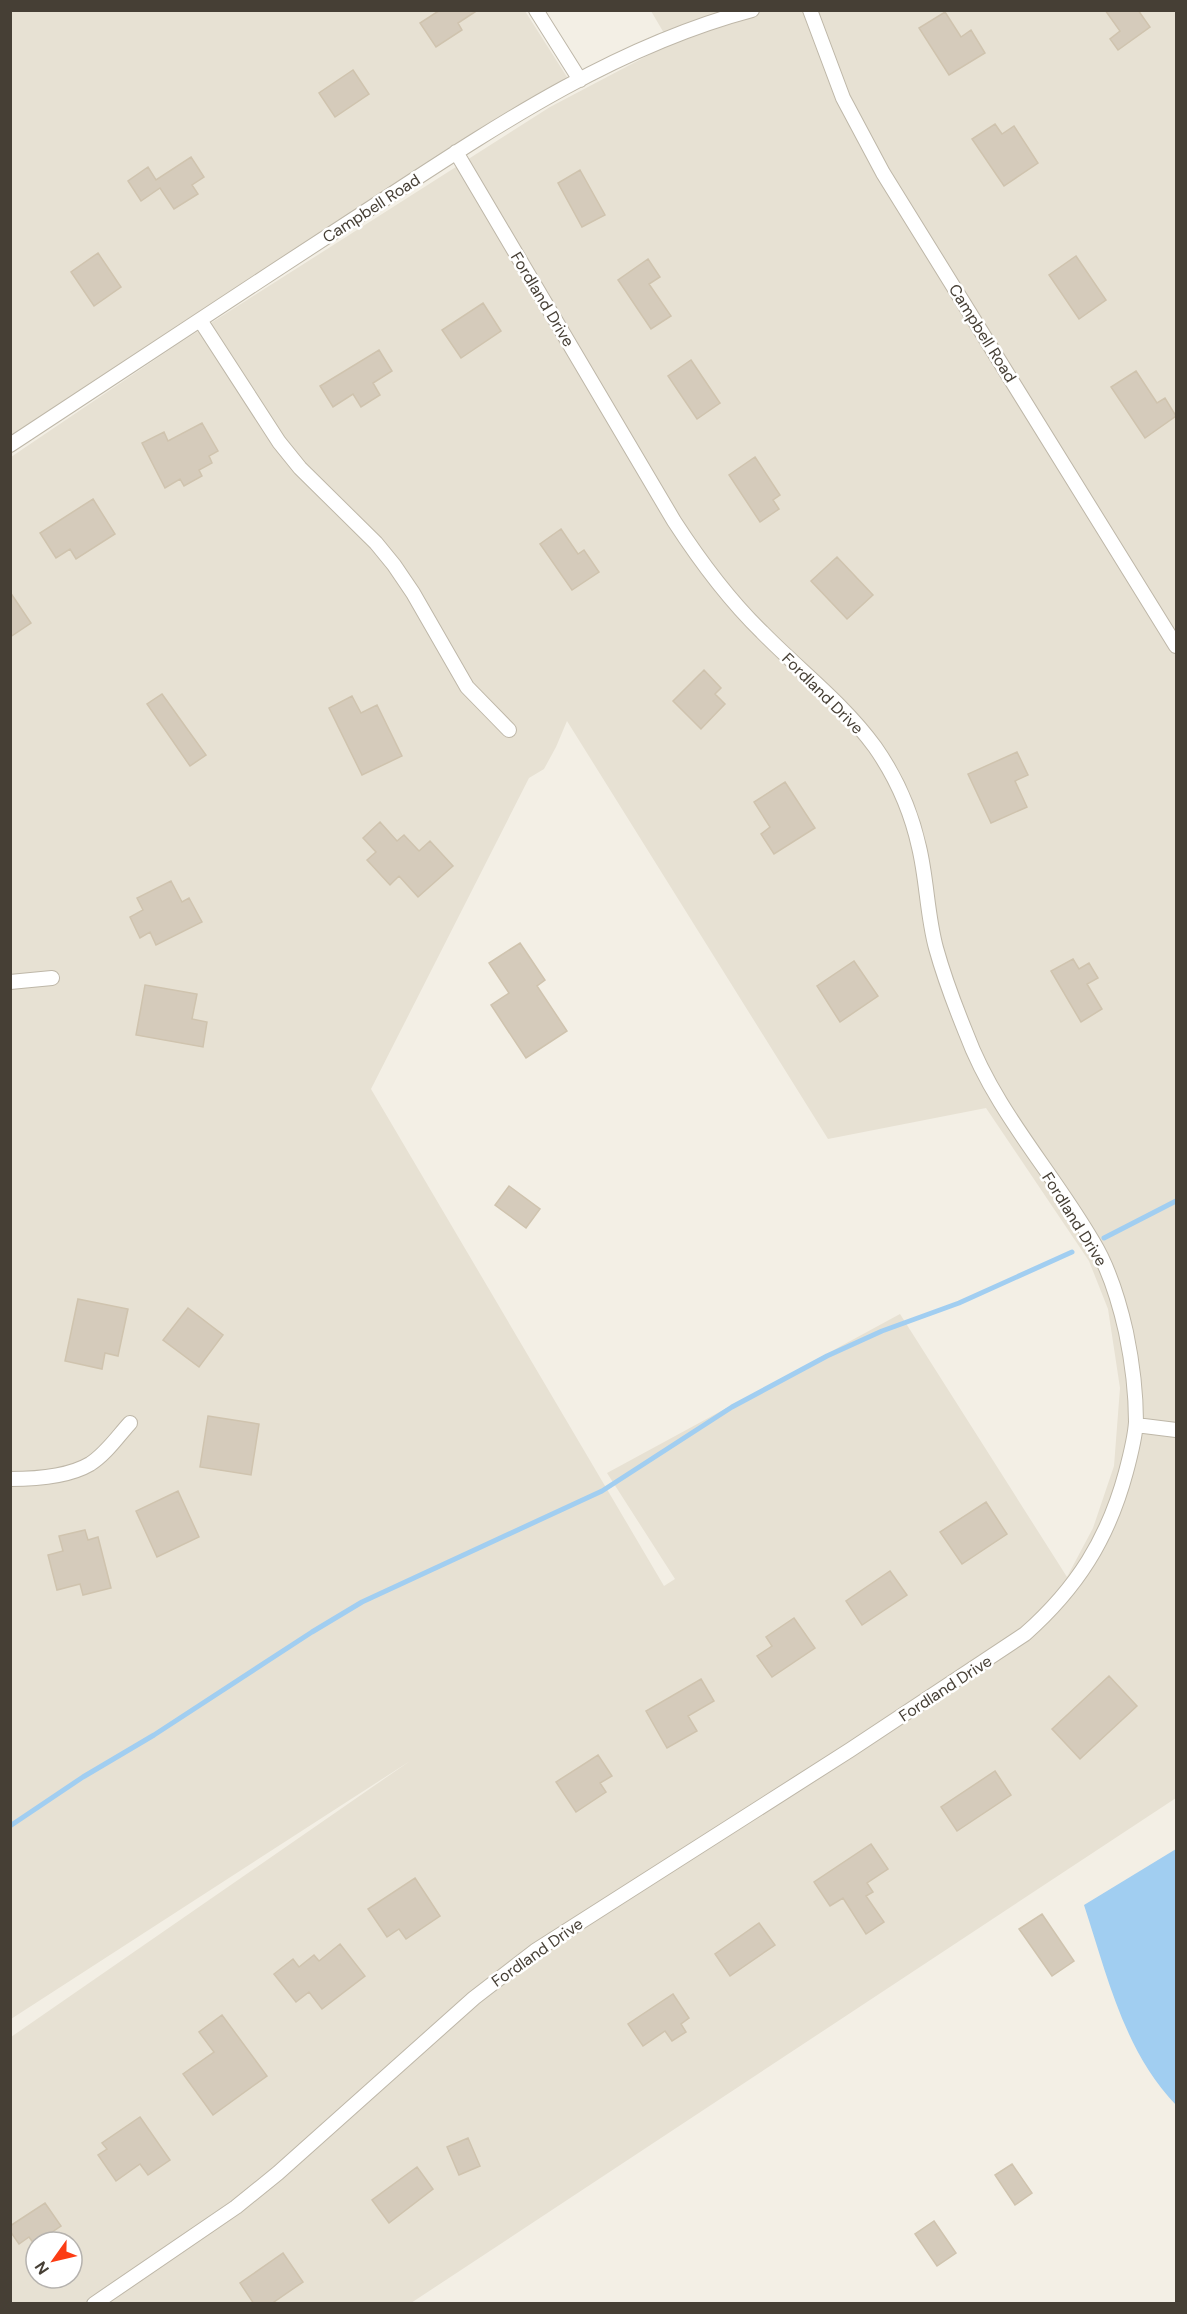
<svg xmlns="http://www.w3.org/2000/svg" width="1187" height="2314" font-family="'DM Sans',sans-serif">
<rect width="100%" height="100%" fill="#f3efe5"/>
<path fill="#e7e1d3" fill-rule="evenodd" d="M 11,11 L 525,11 L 567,77 L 11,440 Z
M 651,11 L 1176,11 L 1176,1798 L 411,2303 L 10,2303 L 11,2037 L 410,1761 L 11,2019 L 11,457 L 178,344 L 550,107 L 662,48 L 671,45 ZM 567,721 L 828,1139 L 986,1108 L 1089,1261 L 1108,1309 L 1120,1388 L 1114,1466 L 1093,1528 L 1067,1577 L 900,1314 L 607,1473 L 675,1579 L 664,1586 L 371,1089 L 529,778 L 544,769 L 556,747 ZM 36,2242 L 72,2242 L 72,2278 L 36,2278 Z"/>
<path fill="#a1cef1" d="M 1176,1849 L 1176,2105 C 1124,2051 1107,1975 1084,1905 Z"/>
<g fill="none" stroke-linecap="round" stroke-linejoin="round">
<path stroke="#a1cef1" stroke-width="5" d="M 1104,1238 L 1176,1201
M 10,1826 L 83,1777 L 154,1735 L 312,1632 L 362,1602 L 602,1491 L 732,1407 L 827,1356 L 882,1331 L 959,1303 L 1072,1252"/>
</g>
<path fill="#d5cbbb" stroke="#cfc3ae" stroke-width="1.5" d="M 440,10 L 478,10 L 458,23 L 462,30 L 436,47 L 420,23 Z
M 1105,10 L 1138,10 L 1150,27 L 1118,50 L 1110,39 L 1120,31 Z
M 945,12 L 961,37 L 971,30 L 985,53 L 949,75 L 919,28 Z
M 353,70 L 369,94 L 335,117 L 319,93 Z
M 995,124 L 1002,134 L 1014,126 L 1038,163 L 1004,186 L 972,139 Z
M 191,157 L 204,177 L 192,185 L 198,194 L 174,209 L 160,188 L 141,201 L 128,181 L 148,167 L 156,180 Z
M 580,170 L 605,215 L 582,227 L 558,183 Z
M 98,253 L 121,287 L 94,306 L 71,272 Z
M 1076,256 L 1106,300 L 1079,319 L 1049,275 Z
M 648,259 L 660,277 L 649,284 L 671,316 L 651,329 L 618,280 Z
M 483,303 L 501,331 L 461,358 L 442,330 Z
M 379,350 L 392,371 L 373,383 L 380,395 L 361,407 L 353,394 L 333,407 L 320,386 Z
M 691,360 L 720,403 L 697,419 L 668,376 Z
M 1136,371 L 1157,403 L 1165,398 L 1176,416 L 1145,438 L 1111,387 Z
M 202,423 L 218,451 L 209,456 L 212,463 L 199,470 L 202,476 L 184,486 L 180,479 L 165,488 L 142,443 L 164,432 L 168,441 Z
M 755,457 L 780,495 L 773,500 L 779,509 L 760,522 L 729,475 Z
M 93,499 L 115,534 L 76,559 L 70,549 L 56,558 L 40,533 Z
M 561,529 L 578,554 L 584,550 L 599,572 L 572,590 L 540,544 Z
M 837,557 L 873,595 L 847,619 L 811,581 Z
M 10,592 L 31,623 L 10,637 Z
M 704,670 L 721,688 L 715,694 L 725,704 L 701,729 L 673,701 Z
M 162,694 L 206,755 L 190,766 L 147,704 Z
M 352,696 L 361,713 L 377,705 L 402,756 L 362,775 L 329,708 Z
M 1017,752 L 1028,775 L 1015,781 L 1027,807 L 991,823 L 968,774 Z
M 785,782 L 815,828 L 774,854 L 761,834 L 770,827 L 754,802 Z
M 380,822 L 397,841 L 404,835 L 419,851 L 430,841 L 453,866 L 418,897 L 399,876 L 390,885 L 367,860 L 376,852 L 363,838 Z
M 171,881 L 182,902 L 189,898 L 202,922 L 156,945 L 150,932 L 140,938 L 130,917 L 143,910 L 137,898 Z
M 520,943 L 545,980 L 537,986 L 567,1031 L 526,1058 L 491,1005 L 509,993 L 489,963 Z
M 1073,959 L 1079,969 L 1089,963 L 1098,978 L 1087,984 L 1102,1009 L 1081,1022 L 1051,971 Z
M 854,961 L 878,996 L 840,1022 L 817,986 Z
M 145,985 L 197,994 L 192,1019 L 207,1022 L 203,1047 L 136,1035 Z
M 509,1186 L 540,1209 L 526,1228 L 495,1205 Z
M 78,1299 L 128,1309 L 118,1356 L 105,1353 L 102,1369 L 65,1361 Z
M 188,1308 L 223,1335 L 199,1367 L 163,1340 Z
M 208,1416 L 259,1424 L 251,1475 L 200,1467 Z
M 178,1491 L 199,1537 L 157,1557 L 136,1511 Z
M 986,1502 L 1007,1534 L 962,1564 L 940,1532 Z
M 85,1530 L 88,1540 L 98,1537 L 111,1588 L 83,1595 L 80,1584 L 57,1590 L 48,1555 L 63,1551 L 59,1536 Z
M 890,1571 L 907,1595 L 862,1625 L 846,1601 Z
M 794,1618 L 815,1648 L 772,1677 L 757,1656 L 772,1646 L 766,1637 Z
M 1109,1676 L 1137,1706 L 1080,1759 L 1052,1729 Z
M 701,1679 L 714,1701 L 688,1716 L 697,1731 L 667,1748 L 646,1711 Z
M 598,1755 L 612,1776 L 600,1783 L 606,1792 L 576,1812 L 556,1782 Z
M 995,1771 L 1011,1795 L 957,1831 L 941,1807 Z
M 871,1844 L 888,1869 L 867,1883 L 873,1892 L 866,1896 L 884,1922 L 866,1934 L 843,1898 L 830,1906 L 814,1882 Z
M 415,1878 L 440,1916 L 406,1939 L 399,1929 L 387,1937 L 368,1909 Z
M 1042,1914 L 1074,1961 L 1052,1976 L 1019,1929 Z
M 759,1923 L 775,1945 L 730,1976 L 715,1954 Z
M 340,1944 L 365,1976 L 322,2009 L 309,1992 L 296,2002 L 274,1974 L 293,1959 L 299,1967 L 314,1955 L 319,1961 Z
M 673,1994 L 689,2018 L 681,2024 L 686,2032 L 672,2041 L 665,2031 L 643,2046 L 628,2024 Z
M 222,2015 L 267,2076 L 213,2115 L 183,2074 L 214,2052 L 199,2032 Z
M 140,2117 L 170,2160 L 148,2175 L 140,2164 L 116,2181 L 98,2155 L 107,2149 L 102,2143 Z
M 468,2138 L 480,2166 L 459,2175 L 447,2147 Z
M 1012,2164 L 1032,2193 L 1015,2205 L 995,2175 Z
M 417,2167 L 433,2189 L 389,2223 L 372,2200 Z
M 45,2203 L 61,2226 L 34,2244 L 29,2237 L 19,2244 L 10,2231 L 10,2226 Z
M 934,2221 L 956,2253 L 937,2266 L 915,2234 Z
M 283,2253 L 303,2282 L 271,2304 L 254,2304 L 240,2283 Z"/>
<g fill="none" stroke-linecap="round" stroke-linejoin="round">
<defs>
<path id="street" d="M 536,10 L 580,80
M 810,10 L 843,98 L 883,173 L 1176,646
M 200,320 L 279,442 L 300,468 L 376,543 L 394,565 L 413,593 L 467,687 L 509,730
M 10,445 C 127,368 243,291 360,215 C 483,135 608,48 752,10
M 10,982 L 52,978
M 1136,1425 L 1176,1430
M 10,1479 C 35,1479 68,1477 90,1464 C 106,1454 118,1436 130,1423
M 94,2304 L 236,2207 L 278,2173 L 474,1998 L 535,1951 L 850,1750 L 1025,1634 C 1077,1588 1108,1539 1126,1472 C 1130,1457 1135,1438 1136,1422 C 1136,1392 1132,1361 1126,1332 C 1119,1301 1110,1270 1093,1242 C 1052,1171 995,1111 966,1033 C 955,1006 944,977 936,948 C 927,915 927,880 919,847 C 911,811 896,777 875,747 C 843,703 799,670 762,632 C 728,599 700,561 674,521 L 456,152"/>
</defs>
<use href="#street" stroke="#beb7a8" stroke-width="16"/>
<use href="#street" stroke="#fff" stroke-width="14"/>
</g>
<g text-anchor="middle" stroke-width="5" stroke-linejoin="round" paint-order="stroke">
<g font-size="16" fill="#463f35" stroke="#fff">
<text transform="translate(371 208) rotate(-33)" y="6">Campbell Road</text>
<text transform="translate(543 299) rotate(59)" y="6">Fordland Drive</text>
<text transform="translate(983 333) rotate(58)" y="6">Campbell Road</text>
<text transform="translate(823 693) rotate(45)" y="6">Fordland Drive</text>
<text transform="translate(1075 1219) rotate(58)" y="6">Fordland Drive</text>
<text transform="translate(945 1688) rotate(-33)" y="6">Fordland Drive</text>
<text transform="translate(537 1952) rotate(-35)" y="6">Fordland Drive</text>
</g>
</g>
<rect width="1187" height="2314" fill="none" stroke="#463f35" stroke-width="24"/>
<g transform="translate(54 2260) rotate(236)"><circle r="28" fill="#ffffff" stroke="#b5b2ae" stroke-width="1.5"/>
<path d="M0-4.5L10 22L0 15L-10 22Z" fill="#fc3c14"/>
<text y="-9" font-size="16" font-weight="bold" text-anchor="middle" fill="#463f35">N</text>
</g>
</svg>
